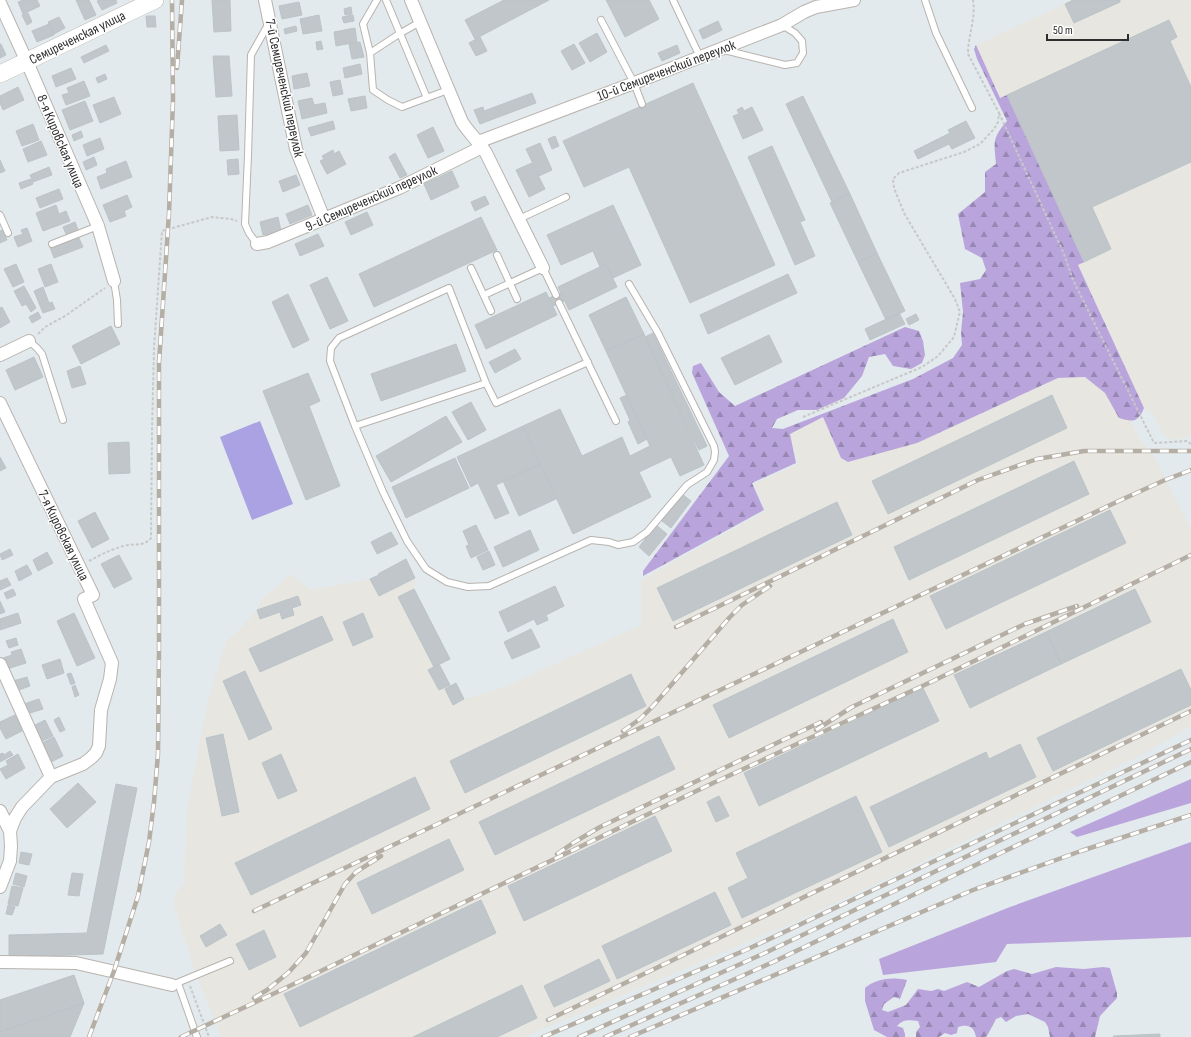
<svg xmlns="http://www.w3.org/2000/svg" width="1191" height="1037" font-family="'Sofia Sans Condensed',sans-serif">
<defs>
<pattern id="forest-firs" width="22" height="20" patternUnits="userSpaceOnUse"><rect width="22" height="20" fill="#b9a5dc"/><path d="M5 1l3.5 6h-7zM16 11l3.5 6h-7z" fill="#9787b3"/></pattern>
</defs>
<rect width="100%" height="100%" fill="#e2eaed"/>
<path fill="#e7e6e1" d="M 1073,0 L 1191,0 L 1191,435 L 1177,440 L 1170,439 L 1163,434 L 1152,413 L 1144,408 L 1078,264 L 1083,262 L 1007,95 L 1000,98 L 976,45 Z
M 1099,359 L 1142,443 L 1155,458 L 1191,529 L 1191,726 L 1145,753 L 1068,791 L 930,857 L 908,869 L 785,926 L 525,1037 L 221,1037 L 196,975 L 173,902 L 177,891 L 184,884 L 187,811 L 201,734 L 212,686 L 226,642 L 239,630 L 257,610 L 261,600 L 291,574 L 310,590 L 370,579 L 379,596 L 415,578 L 414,589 L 450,659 L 439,664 L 450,686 L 445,689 L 454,705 L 464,699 L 504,687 L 641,625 L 641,580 L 766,511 L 754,484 L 799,464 L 790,434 L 823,417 L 841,458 L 917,443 Z"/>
<path fill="#b9a5dc" d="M 1191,779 L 1191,803 L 1077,837 L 1070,832 Z
M 1191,842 L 1191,937 L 1007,944 L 996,962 L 883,975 L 879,959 L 1010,907 Z"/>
<path fill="url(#forest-firs)" d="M 976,45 L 1000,98 L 1007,95 L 1084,262 L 1078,265 L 1144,408 C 1138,423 1132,422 1119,418 L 1105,393 L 1085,377 L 1058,378 L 917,443 L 848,462 L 841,458 L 823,417 L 790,434 L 796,463 L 752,483 L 764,510 L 643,576 L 643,571 L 729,456 L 692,373 L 693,366 L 701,363 L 719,392 L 735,406 L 905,327 L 919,331 L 923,341 L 925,355 L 922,363 L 911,369 L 893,366 L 885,354 L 869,357 L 862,376 L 844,398 L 817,410 L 798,410 L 777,419 L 772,428 L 783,429 L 913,379 L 953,358 L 962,345 L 961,332 L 963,312 L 960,283 L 980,279 L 986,270 L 982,258 L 965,249 L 958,214 L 985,192 L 985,172 L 996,164 C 994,142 992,138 1007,121 L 977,59 L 974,49 Z
M 1056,967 L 1084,969 L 1103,967 L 1110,968 L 1117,993 L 1117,998 L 1100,1016 L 1095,1037 L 1050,1037 L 1048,1027 L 1045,1022 L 1028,1014 L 1016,1016 L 1006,1022 L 1001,1017 L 996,1019 L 987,1036 L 985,1037 L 976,1037 C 974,1026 968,1024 958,1027 L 957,1033 L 951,1035 L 945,1033 L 939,1037 L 916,1037 L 916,1032 L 920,1027 L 918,1021 C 909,1020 903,1019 897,1026 L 903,1028 L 905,1034 L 905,1037 L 887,1037 L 874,1030 L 865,1001 L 865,988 C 877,978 892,977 907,980 L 900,999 L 894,997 L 884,1004 L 882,1010 L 888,1012 L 906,1005 L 918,989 L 931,991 L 938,989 L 944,991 L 967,982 L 979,987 L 1007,971 L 1014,969 L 1032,974 Z"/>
<path fill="#aaa2e2" d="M 260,421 L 293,504 L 252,520 L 220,437 Z"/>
<path fill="#c0c6c9" stroke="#bbc4c8" d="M 23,0 L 37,0 L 40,6 L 23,14 L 18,2 Z
M 76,0 L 89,0 L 96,15 L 85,20 Z
M 99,0 L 116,0 L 117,3 L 102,10 L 97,1 Z
M 212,0 L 230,0 L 231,31 L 214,32 Z
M 504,0 L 549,0 L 475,39 L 465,20 Z
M 606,0 L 649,0 L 659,19 L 625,37 Z
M 1073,0 L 1120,0 L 1120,2 L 1074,23 L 1065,4 Z
M 299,2 L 302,15 L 282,19 L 279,6 Z
M 351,7 L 352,14 L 345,15 L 344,9 Z
M 28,13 L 32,22 L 27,25 L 22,15 Z
M 319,15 L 322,31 L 303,34 L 300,19 Z
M 353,15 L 354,21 L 344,23 L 342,17 Z
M 146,16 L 155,16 L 156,27 L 147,27 Z
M 59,17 L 65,28 L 54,34 L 48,22 Z
M 1169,20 L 1177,37 L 1170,41 L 1191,87 L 1191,162 L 1092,207 L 1111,249 L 1084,262 L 1007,95 Z
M 718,21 L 722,30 L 703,39 L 699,30 Z
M 49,24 L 54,35 L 37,42 L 32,31 Z
M 296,26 L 297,31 L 285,34 L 284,29 Z
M 355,28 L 357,42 L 336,46 L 334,32 Z
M 597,33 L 607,52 L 590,62 L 579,43 Z
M 480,37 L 487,51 L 476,56 L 469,43 Z
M 321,41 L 323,49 L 317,50 L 316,42 Z
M 360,42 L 364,57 L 352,59 L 349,44 Z
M 0,44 L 1,44 L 6,55 L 0,58 Z
M 574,44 L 585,63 L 572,70 L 561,51 Z
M 106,45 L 109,51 L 84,63 L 81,57 Z
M 677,45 L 680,53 L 662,61 L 658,53 Z
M 213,56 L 229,56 L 232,96 L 216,97 Z
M 360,64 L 362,74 L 345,78 L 343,68 Z
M 71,68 L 76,79 L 56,87 L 52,76 Z
M 307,73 L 310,86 L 294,89 L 292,76 Z
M 105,74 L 107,79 L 98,83 L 96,78 Z
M 340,80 L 343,94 L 333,96 L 330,82 Z
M 84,81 L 90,96 L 66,105 L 62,95 L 69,93 L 67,88 Z
M 693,83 L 775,265 L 690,303 L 629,167 L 584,187 L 563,141 Z
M 18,87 L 24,100 L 3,110 L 0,103 L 0,96 Z
M 532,93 L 536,103 L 480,124 L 474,110 L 483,107 L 484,111 Z
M 365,96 L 367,108 L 351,111 L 348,99 Z
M 803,96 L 850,194 L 832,202 L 786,104 Z
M 114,97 L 121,114 L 100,123 L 93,105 Z
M 312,98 L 314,105 L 325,103 L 327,113 L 302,119 L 298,101 Z
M 85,101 L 93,121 L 70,130 L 62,110 Z
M 742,107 L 744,111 L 752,107 L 763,130 L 743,139 L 733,116 L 739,114 L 737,110 Z
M 237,115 L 239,150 L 220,151 L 218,116 Z
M 333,121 L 335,129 L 311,136 L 308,128 Z
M 966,121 L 975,138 L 952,149 L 949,144 L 918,159 L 914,151 L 950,133 L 948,130 Z
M 33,124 L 39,140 L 22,146 L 16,131 Z
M 433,127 L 444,151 L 428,158 L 417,135 Z
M 81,131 L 83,137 L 74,141 L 72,135 Z
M 555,136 L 559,146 L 552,149 L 548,139 Z
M 100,138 L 104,149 L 87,156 L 83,145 Z
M 41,141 L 47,155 L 28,162 L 23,149 Z
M 540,143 L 552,170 L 539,176 L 526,149 Z
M 772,146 L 805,220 L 800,222 L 815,256 L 795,265 L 748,157 Z
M 333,150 L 334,154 L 339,151 L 346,164 L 327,174 L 320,161 L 324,159 L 322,156 Z
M 395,153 L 407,175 L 400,178 L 389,157 Z
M 94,157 L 97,165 L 86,170 L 83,162 Z
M 238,159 L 239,174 L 228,175 L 227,160 Z
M 0,160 L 5,171 L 0,173 Z
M 126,161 L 132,177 L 101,189 L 97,177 L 107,173 L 106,169 Z
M 532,163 L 545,189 L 529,197 L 516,170 Z
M 49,167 L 52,175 L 33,182 L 30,175 Z
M 452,171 L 459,187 L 431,200 L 424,184 Z
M 296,175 L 300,185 L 283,192 L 279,181 Z
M 31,179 L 33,184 L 21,189 L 19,183 Z
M 59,189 L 63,199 L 40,208 L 36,198 Z
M 850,194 L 877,253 L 858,262 L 830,203 Z
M 127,195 L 132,207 L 124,211 L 126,216 L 110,222 L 103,205 Z
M 485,196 L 489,204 L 475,211 L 471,202 Z
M 56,205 L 59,214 L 66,211 L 70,221 L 43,231 L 36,213 Z
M 308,205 L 312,215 L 290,224 L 286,214 Z
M 613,205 L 641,265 L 613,278 L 606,264 L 600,267 L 593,251 L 561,265 L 547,235 Z
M 367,212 L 373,225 L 351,235 L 345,222 Z
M 278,217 L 281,231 L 263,235 L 260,222 Z
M 481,217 L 497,250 L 374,307 L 359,274 Z
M 75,222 L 78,230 L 66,234 L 63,227 Z
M 27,228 L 32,241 L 18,247 L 14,237 L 23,234 L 21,230 Z
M 3,230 L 7,240 L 0,243 L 0,231 Z
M 318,234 L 324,246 L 300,256 L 295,244 Z
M 78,236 L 83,247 L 54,258 L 50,247 Z
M 877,253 L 905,311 L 886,320 L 858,262 Z
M 16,264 L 24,282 L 13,287 L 4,269 Z
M 51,264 L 58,282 L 45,287 L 38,269 Z
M 606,264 L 617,287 L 569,310 L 558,287 Z
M 788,274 L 797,293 L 708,334 L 700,315 Z
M 327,277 L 348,321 L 330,329 L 310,285 Z
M 24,286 L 36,308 L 31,312 L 26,304 L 22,306 L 14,291 Z
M 43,287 L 49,303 L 52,302 L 55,309 L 43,313 L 34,291 Z
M 546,292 L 557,315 L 486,349 L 475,325 Z
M 561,293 L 564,301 L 553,306 L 549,298 Z
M 288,294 L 309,340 L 293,348 L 272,302 Z
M 626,297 L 644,334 L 606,351 L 589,315 Z
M 2,307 L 10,322 L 0,328 L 0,308 Z
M 38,312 L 41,318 L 32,323 L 29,317 Z
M 899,313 L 905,324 L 870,340 L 865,329 Z
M 916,314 L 919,320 L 909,325 L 906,319 Z
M 111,326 L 120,344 L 81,364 L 72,346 Z
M 653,333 L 707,446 L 699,450 L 694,441 L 645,337 Z
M 644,334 L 704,465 L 680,476 L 671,457 L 639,472 L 651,497 L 573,534 L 523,426 L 560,409 L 582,456 L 622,437 L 630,456 L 650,446 L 606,351 Z
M 769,335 L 782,362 L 735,385 L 721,358 Z
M 456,344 L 466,371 L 381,401 L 371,374 Z
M 515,349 L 521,359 L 495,373 L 489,362 Z
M 34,357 L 43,377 L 15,390 L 6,370 Z
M 80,366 L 86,384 L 72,388 L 67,371 Z
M 308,373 L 320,401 L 309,406 L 340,486 L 306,500 L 263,391 Z
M 627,395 L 647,439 L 638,444 L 628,422 L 630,420 L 620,398 Z
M 1052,395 L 1067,428 L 888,514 L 872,481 Z
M 471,402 L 486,430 L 468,440 L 452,412 Z
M 446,416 L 462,442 L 391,482 L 376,456 Z
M 523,426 L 540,464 L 496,485 L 509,513 L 495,519 L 478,483 L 471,487 L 457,457 Z
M 129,442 L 130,473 L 109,474 L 108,443 Z
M 0,457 L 6,468 L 0,471 Z
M 455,458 L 469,488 L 406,518 L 392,487 Z
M 1074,461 L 1089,494 L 909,580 L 894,547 Z
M 540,464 L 556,499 L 519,516 L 503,481 Z
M 682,494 L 691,501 L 671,528 L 662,521 Z
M 837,502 L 852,535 L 673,621 L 657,588 Z
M 1110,510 L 1126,543 L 946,629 L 930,596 Z
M 95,512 L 109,539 L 92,548 L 78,521 Z
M 476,525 L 488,550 L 471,558 L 466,546 L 469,545 L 463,531 Z
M 656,525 L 667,534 L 649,556 L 639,547 Z
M 530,530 L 539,550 L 503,567 L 494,547 Z
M 391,532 L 398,544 L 377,554 L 371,542 Z
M 10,549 L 13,555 L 2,560 L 0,554 Z
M 489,551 L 495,565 L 483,570 L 477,557 Z
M 47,552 L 53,563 L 38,571 L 33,560 Z
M 119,555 L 132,579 L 114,588 L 101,564 Z
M 406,559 L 415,578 L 379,596 L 370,579 L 379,575 L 378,574 Z
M 27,565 L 32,574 L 19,581 L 15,571 Z
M 7,578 L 11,585 L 0,590 L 0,580 L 0,581 Z
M 555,586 L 564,606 L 546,615 L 548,620 L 537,625 L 534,619 L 508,632 L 499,612 Z
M 13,589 L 16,595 L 7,599 L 4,593 Z
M 414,589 L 450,659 L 434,667 L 398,597 Z
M 1135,589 L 1151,622 L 1061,664 L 1046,632 Z
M 298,596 L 301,605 L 292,608 L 294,615 L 282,619 L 280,612 L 260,619 L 257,610 Z
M 0,601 L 5,612 L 0,614 Z
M 18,613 L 21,623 L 0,630 L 0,619 Z
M 74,613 L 95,658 L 77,666 L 57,621 Z
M 363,613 L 373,637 L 353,646 L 343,622 Z
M 322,616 L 333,640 L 260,672 L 249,649 Z
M 893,619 L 908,652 L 729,738 L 713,705 Z
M 531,629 L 540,647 L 512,659 L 504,642 Z
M 1046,632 L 1061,664 L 970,708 L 954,675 Z
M 16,638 L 18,645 L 9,648 L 6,641 Z
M 21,649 L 26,663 L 7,669 L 3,658 L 12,655 L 11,652 Z
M 60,659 L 64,673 L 47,679 L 42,665 Z
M 439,664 L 450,685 L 439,690 L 428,670 Z
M 1181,669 L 1191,690 L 1191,705 L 1053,771 L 1037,738 Z
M 245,671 L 272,729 L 249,740 L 223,681 Z
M 71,673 L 75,683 L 71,685 L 67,674 Z
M 631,674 L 646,706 L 465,793 L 450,761 Z
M 27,677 L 30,686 L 16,691 L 13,681 Z
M 456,683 L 464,699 L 453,705 L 445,689 Z
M 75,685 L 79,695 L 75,697 L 72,687 Z
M 923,688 L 939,721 L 759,806 L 744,773 Z
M 39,699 L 43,709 L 27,714 L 24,704 Z
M 15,715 L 22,731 L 6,739 L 0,728 L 0,722 Z
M 59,717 L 65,730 L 60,732 L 54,720 Z
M 45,720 L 53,736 L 40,742 L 33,726 Z
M 223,734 L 239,812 L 222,816 L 206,738 Z
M 659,736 L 675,769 L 495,855 L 479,822 Z
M 54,737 L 63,756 L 49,763 L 40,744 Z
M 1020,744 L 1036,777 L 889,847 L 870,807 L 986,752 L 989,759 Z
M 10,751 L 13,755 L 0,762 L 0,754 L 3,753 L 4,755 Z
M 18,754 L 25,768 L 6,779 L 0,769 L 8,765 L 6,761 Z
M 281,754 L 297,791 L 278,799 L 262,763 Z
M 415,777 L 430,809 L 251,895 L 235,863 Z
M 78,783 L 96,802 L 67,828 L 50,809 Z
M 116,784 L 137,788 L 103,954 L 9,957 L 9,935 L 87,933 Z
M 719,796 L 729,816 L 716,822 L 707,802 Z
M 856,796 L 882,852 L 742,918 L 728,888 L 748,878 L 736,853 Z
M 655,816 L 672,851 L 524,921 L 508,886 Z
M 449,839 L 464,870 L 372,914 L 357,883 Z
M 21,852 L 32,854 L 29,865 L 19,863 Z
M 16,873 L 27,876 L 24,887 L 13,884 Z
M 72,873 L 83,874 L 79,896 L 68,895 Z
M 12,886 L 23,888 L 18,906 L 8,904 Z
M 715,892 L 731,925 L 617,979 L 602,946 Z
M 481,900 L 496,933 L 300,1027 L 284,994 Z
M 8,905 L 15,907 L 12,915 L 6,914 Z
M 220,924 L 227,935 L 206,947 L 200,936 Z
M 264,930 L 276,957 L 249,970 L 236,944 Z
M 599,959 L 610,981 L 554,1007 L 544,986 Z
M 74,975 L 84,1003 L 0,1032 L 0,1000 Z
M 522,985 L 537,1018 L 497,1037 L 413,1037 Z
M 84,1003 L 70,1037 L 0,1037 L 0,1032 Z
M 1160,1034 L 1160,1037 L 1114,1037 L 1113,1036 Z"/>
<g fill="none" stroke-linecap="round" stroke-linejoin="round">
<defs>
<path id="lane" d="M 386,0 L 427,98
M 673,0 L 700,57
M 925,0 L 936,33 L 972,108
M 601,20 L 634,83 L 642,104
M 420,22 L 399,34 L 370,53 L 373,90 L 388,100 L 402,107 L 448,90
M 724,50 L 785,65 L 797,63 L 803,53 L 802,41 L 795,33 L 782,25
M 370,53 L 363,24 L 377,0
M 0,215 L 8,233
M 519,219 L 566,197
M 52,244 L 98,226
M 257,244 L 249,233 L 245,224 L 248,155 L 251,55 L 269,23
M 497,255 L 517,299
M 471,268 L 491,311
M 114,281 L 117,300 L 118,324
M 484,295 L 543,268 L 556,295
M 559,303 L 616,421
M 29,341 L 37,348 L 42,354 L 63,420
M 588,362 L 496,403 L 486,383 L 449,288 L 339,338 L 331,348 L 330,361 L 355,426 L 383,492 L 407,541 L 426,569 L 447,582 L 468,587 L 489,586 L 591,540 L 609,542 L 618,545 L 633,542 L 647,532 L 687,485 L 707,472 L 714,460 L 715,452 L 714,446 L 658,333 L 629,284
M 355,426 L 486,383
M 178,983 L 197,1037
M 172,985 L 230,961"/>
<path id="street" d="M 265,0 L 296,149 L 324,219
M 411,0 L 462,122 C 469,133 479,142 486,153 L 543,268
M 0,3 L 27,62 L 98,226 L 114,281
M 478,142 L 634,83 L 782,25 L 804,12 L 816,7 L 854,0
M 257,244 L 268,242 L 399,188 L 482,147
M 0,355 L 29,341
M 0,403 L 93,595 L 84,599 L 112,663 L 110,679 L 101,710 L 99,746 L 96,753 L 91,758 L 83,764 L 51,777 L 22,807 L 15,818 L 10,831 L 11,846 L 10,861 L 0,887
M 0,664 L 51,777
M 0,811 L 10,831
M 0,962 L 76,963 L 172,985"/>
<path id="secondary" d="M 0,74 L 155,0"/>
</defs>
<use href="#lane" stroke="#b8b3ae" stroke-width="8"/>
<use href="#street" stroke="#b8b3ae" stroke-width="14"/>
<use href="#secondary" stroke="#b8b3ae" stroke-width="18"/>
<path stroke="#c8c8c8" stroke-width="2" stroke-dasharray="3 2" stroke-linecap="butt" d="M 999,113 L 1064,254 L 1073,280 L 1154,443 L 1187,441 L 1191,444
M 38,334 L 45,327 L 65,316 L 105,288
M 803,417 L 922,367 L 938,356 L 954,337 L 960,312 L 955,299 L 904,213 L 894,188 L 893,179 L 899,173 L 964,152 L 980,144 L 994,129 L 998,122 L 999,113 L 968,54 C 968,36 976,18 973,0
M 89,561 C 100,555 112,549 124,546 C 134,543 144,547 151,538 L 152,431 L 154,348 L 162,231 L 212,217 L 231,219 L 237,221
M 190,986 L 209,1037"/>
<use href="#lane" stroke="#fff" stroke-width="6"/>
<use href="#street" stroke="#fff" stroke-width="12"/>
<use href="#secondary" stroke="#fff" stroke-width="17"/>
<defs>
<path id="rail" d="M 177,68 L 182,0
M 676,627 L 978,480 L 1037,459 L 1084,451 L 1191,451
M 816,730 L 852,707 L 1025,624 L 1077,606
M 623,731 L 640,719 L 653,706 L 729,618 L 742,605 L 770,586
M 557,854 L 573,843 L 600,827 L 821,722
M 254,911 L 1123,499 L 1165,480 L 1191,470
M 254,998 L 267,990 L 289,972 L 306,953 L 345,884 L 356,872 L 381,856
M 548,1020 L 1191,711
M 89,1037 L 114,971 L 138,896 L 149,842 L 154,802 L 158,754 L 159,651 L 159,363 L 169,213 L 173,100 L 172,0
M 181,1037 L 275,993 L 711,784 L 931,682 L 1191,555
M 543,1037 L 748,949 L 1191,740
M 579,1037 L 767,952 L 1191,749
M 605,1037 L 771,963 L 1191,762
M 630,1037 L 973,890 L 1081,851 L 1191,815"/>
</defs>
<use href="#rail" stroke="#b5aea5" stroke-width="4.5"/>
<use href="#rail" stroke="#fff" stroke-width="3" stroke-dasharray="9" stroke-linecap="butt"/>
</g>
<g text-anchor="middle" stroke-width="3" stroke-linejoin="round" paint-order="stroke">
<g font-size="14" fill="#2d2d2d" stroke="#fff">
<text transform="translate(77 37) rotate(-26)" y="5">Семиреченская улица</text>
<text transform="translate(666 70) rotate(-21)" y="5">10-й Семиреченский переулок</text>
<text transform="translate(285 88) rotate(78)" y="5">7-й Семиреченский переулок</text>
<text transform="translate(61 141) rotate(67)" y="5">8-я Кировская улица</text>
<text transform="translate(371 198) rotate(-24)" y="5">9-й Семиреченский переулок</text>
<text transform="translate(64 535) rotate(64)" y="5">7-я Кировская улица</text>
</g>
</g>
<path d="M1047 34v6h81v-6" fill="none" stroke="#2d2d2d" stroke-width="2"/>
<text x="1053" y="34" font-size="12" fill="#2d2d2d" stroke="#ffffff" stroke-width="3" paint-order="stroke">50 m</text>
</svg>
